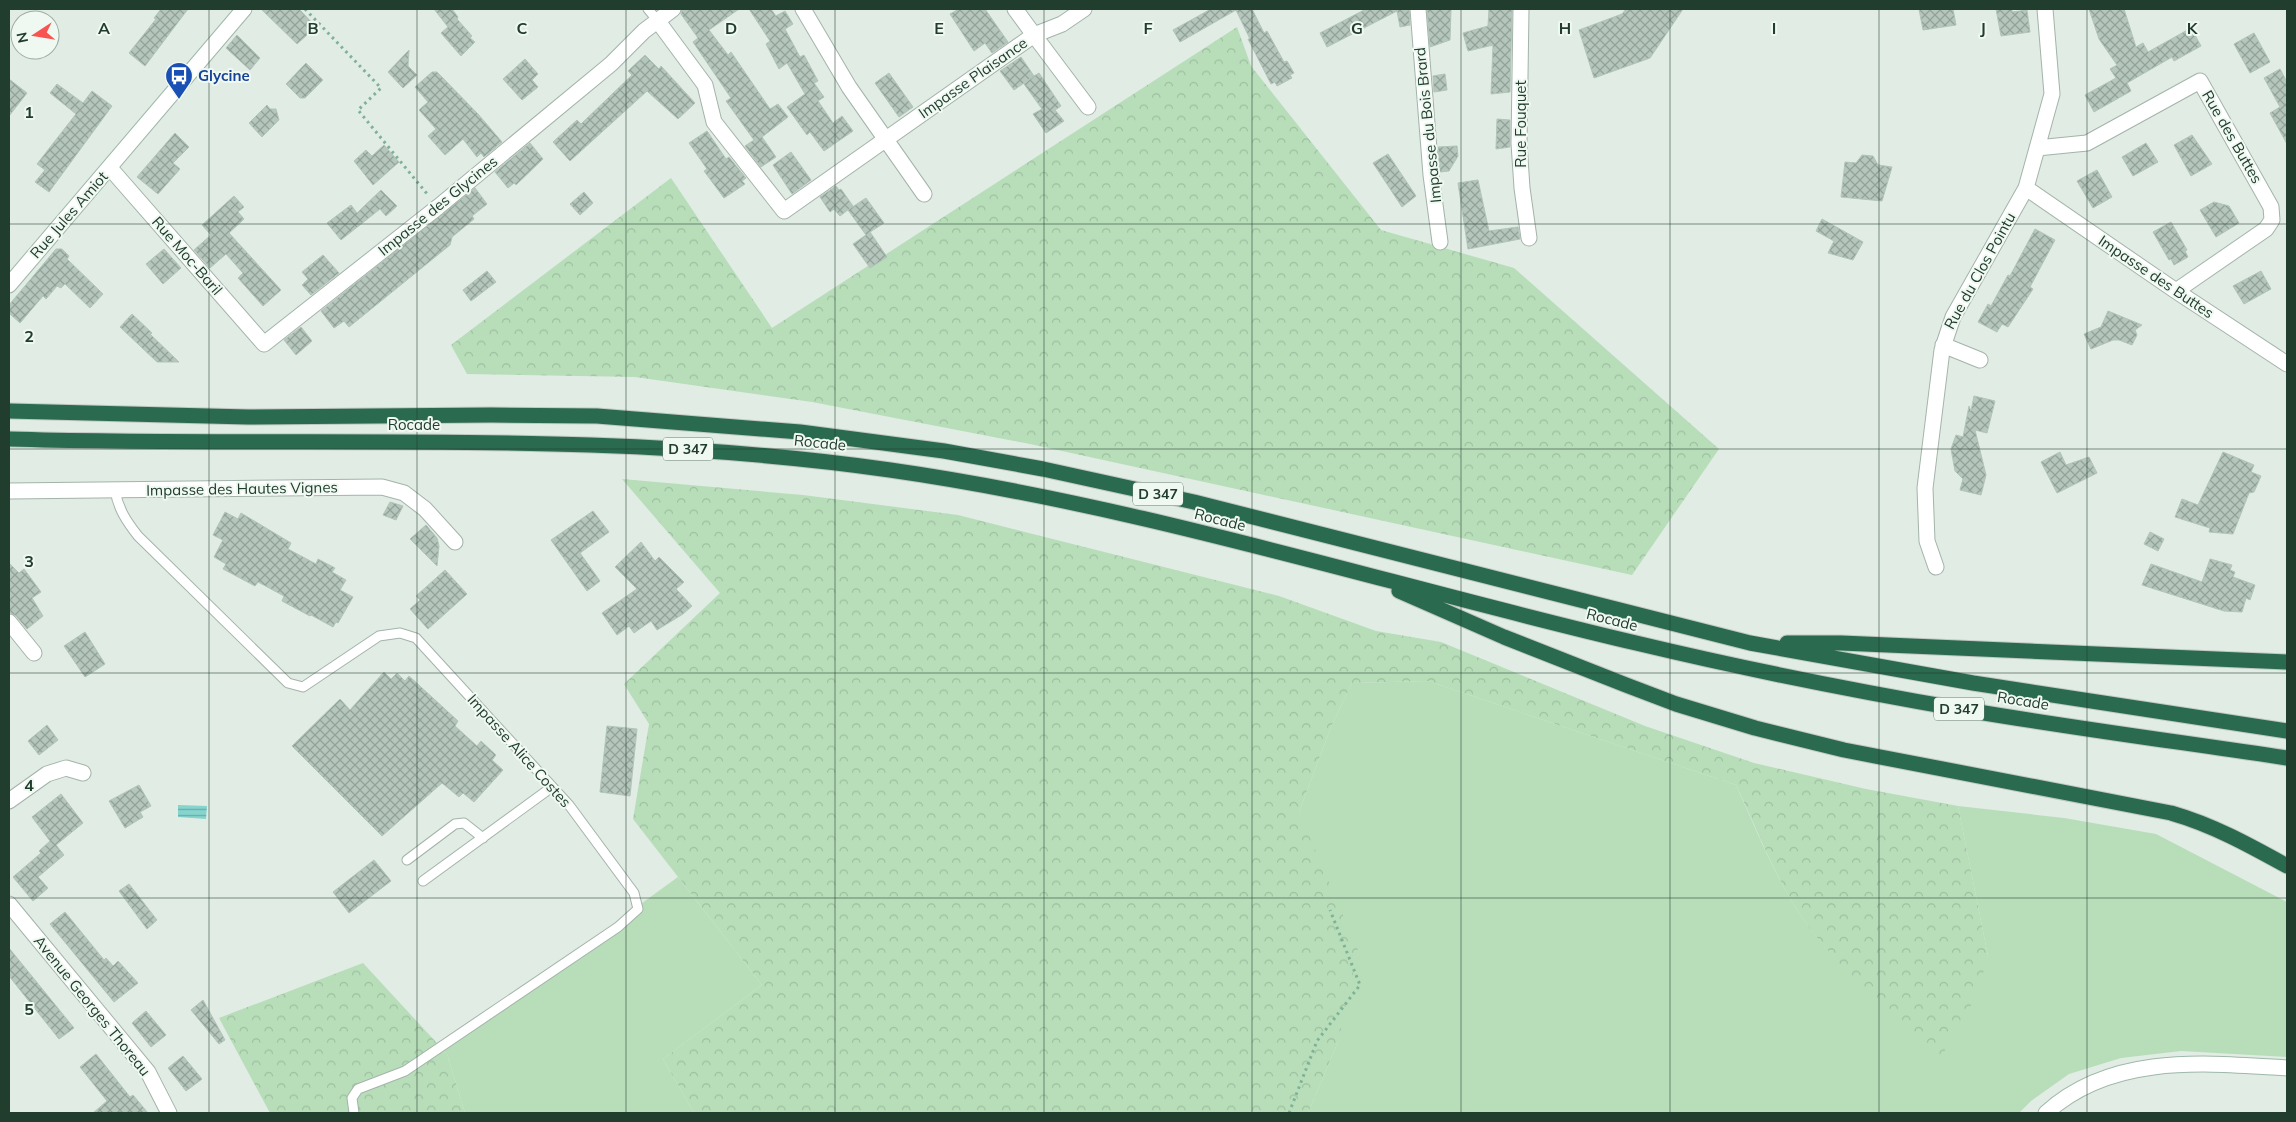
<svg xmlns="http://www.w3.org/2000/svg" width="2296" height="1122" font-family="Mulish,sans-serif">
<defs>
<pattern id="forest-crowns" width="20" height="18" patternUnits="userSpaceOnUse" patternTransform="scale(1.25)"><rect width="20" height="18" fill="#b7deb9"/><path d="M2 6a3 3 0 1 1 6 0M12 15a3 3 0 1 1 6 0" fill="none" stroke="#9dbf9f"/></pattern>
<pattern id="water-rules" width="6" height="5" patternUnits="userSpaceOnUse" patternTransform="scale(1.25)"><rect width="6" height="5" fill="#85d4ce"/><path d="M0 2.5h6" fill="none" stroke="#6cada8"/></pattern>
<pattern id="building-cross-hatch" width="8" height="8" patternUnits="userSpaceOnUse" patternTransform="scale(1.25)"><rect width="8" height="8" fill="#b5c6bc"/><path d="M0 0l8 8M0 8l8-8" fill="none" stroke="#93a299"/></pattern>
</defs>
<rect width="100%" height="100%" fill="#e0ece4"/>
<path fill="#b7deb9" d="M 1428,681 L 1736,785 C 1754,825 1771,867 1794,905 C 1820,947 1858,981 1893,1015 L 1988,956 L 1958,806 L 2064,818 L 2156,834 L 2287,902 L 2287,1057 L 2181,1051 L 2121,1058 L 2069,1074 L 2031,1101 L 2019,1113 L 1308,1113 L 1338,1042 L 1299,812 L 1331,727 L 1352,683 Z
M 678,877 L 762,985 L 663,1059 L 694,1113 L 465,1113 L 447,1054 L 442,1048 Z"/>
<path fill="url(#forest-crowns)" d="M 1237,27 L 1251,66 L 1381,230 L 1514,268 L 1719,449 L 1632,575 L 1030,444 L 812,402 L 635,377 L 467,374 L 451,345 L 671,178 L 772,328 Z
M 622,479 L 803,495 L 958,515 L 1279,596 L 1376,631 L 1441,642 L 1645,726 L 1754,763 L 1866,789 L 1958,806 L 1988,956 L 1977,995 L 1940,1059 C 1891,1013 1829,962 1794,905 C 1771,867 1755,825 1736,785 L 1428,681 L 1352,683 L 1331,727 L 1299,812 L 1358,950 L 1338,1042 L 1308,1113 L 694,1113 L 663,1059 L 762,985 L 633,819 L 649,724 L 624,684 L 720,593 Z
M 363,963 L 447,1054 L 465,1113 L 270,1113 L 219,1018 Z"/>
<path fill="url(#water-rules)" d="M 178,805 L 207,806 L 206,819 L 178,817 Z"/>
<path fill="url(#building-cross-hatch)" stroke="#b2c5b9" d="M 161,9 L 188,9 L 145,66 L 129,53 L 156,19 L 154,18 Z
M 261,9 L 299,9 L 316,27 L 297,44 Z
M 434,9 L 452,9 L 458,17 L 457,19 L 472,36 L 470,38 L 475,42 L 461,56 L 441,33 L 448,27 Z
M 682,9 L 739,9 L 709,30 L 728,55 L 731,52 L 770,109 L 778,104 L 788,117 L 762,137 L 776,157 L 761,167 L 745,146 L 754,140 L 726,101 L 731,98 L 693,42 L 698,38 L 681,14 Z
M 749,9 L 771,9 L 776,16 L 785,11 L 793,24 L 785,29 L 800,57 L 804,55 L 818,81 L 814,83 L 824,97 L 818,101 L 833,123 L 842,116 L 853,131 L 824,151 L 810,132 L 807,135 L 787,107 L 805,94 L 787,63 L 779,69 L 766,44 L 770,41 Z
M 959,9 L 985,9 L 1008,42 L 992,53 L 985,43 L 974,51 L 950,14 Z
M 1211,9 L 1252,9 L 1264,33 L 1267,31 L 1284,62 L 1287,61 L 1294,73 L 1290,75 L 1292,78 L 1277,86 L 1275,82 L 1271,84 L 1248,39 L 1250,39 L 1236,10 L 1180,42 L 1173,30 Z
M 1366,9 L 1409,9 L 1410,25 L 1400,27 L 1397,11 L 1327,47 L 1320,33 Z
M 1427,9 L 1451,9 L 1450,40 L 1430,47 Z
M 1489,9 L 1512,9 L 1510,92 L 1491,94 L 1493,45 L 1468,51 L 1463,33 L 1488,26 Z
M 1626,9 L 1683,9 L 1650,58 L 1594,78 L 1579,30 L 1622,14 Z
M 1919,9 L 1953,9 L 1956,25 L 1923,30 Z
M 1996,9 L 2012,9 L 2012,12 L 2027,10 L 2030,32 L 2001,36 Z
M 2089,9 L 2124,9 L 2136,47 L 2143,43 L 2148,52 L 2191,28 L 2201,46 L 2174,61 L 2172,57 L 2127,83 L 2131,91 L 2094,112 L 2085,95 L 2116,78 L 2110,69 L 2117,65 L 2099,39 Z
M 2254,33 L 2270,62 L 2250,73 L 2234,44 Z
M 237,35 L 260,58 L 250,70 L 226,48 Z
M 409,50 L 408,66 L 417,75 L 403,88 L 388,72 Z
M 645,55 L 659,69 L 661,66 L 695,103 L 678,119 L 647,91 L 570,161 L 553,142 L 577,120 L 581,124 L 632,75 L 628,71 Z
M 1021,57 L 1034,76 L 1039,73 L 1061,106 L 1055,110 L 1064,121 L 1046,133 L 1033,114 L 1042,109 L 1024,84 L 1034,76 L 1014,90 L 1000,71 Z
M 525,59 L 538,74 L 532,80 L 538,87 L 522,100 L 503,79 Z
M 306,63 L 323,80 L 305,98 L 300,98 L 286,84 Z
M 2280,69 L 2287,82 L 2287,144 L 2270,113 L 2280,107 L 2264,78 Z
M 432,72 L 437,72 L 478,114 L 502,142 L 484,157 L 481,153 L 477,157 L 463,139 L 445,155 L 428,136 L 436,129 L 419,110 L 428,102 L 415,87 Z
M 889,73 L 913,107 L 899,117 L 875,83 Z
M 1445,74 L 1447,90 L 1434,92 L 1433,76 Z
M 9,79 L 27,93 L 9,116 Z
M 57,84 L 83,103 L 92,91 L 112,106 L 49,192 L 35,182 L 45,170 L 37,164 L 76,114 L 50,93 Z
M 267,105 L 270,109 L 276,109 L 279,120 L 262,137 L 249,123 Z
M 1497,119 L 1510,120 L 1510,147 L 1496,149 Z
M 707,131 L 726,159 L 729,157 L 746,178 L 742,181 L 745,184 L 724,198 L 704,171 L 707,169 L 689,143 Z
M 175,133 L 189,147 L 173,163 L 180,169 L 158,194 L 137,177 Z
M 2192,135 L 2212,164 L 2191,176 L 2174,145 Z
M 530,143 L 543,159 L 516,185 L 514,183 L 508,188 L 495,172 Z
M 2146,143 L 2158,162 L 2133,176 L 2122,157 Z
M 384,145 L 399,162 L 373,185 L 354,161 L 366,150 L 372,156 Z
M 1457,146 L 1458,156 L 1449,171 L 1440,172 L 1438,147 Z
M 791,152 L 811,180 L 792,194 L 773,165 Z
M 1388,154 L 1416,196 L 1402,207 L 1373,163 Z
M 1862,155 L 1873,156 L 1878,165 L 1892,167 L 1882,201 L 1841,197 L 1845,162 L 1856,163 Z
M 2097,170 L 2112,197 L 2093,208 L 2077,181 Z
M 1478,180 L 1489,231 L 1518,227 L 1520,239 L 1468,249 L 1458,183 Z
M 836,186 L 839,190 L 841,189 L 853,206 L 840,216 L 834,209 L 830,212 L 820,197 Z
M 475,188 L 487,204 L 472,216 L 474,219 L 452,237 L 450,245 L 349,327 L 344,321 L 334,328 L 321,311 Z
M 381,190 L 397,206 L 386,216 L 380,209 L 341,240 L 327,223 L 351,205 L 357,213 Z
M 584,192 L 593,203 L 580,215 L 570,204 Z
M 234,196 L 244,207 L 238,212 L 244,219 L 229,233 L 281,290 L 263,306 L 238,278 L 243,273 L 226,254 L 210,268 L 194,250 L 211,235 L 202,225 Z
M 866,198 L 884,223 L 870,232 L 887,257 L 870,268 L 853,244 L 866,235 L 848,210 Z
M 2214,202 L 2229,206 L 2239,223 L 2216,237 L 2200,210 Z
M 1822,219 L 1863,242 L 1853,260 L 1828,253 L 1834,241 L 1816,231 Z
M 2171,222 L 2187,250 L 2185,251 L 2188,257 L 2174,265 L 2171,259 L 2169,260 L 2153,232 Z
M 2035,229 L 2055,240 L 2030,287 L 2033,289 L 2008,327 L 2002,324 L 1997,332 L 1978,322 L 1988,304 L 1991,306 L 2008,275 L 2010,276 Z
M 56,249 L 62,249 L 69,256 L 67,259 L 103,294 L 90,308 L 65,284 L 61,288 L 57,286 L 46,299 L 43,296 L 20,323 L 9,313 L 9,305 Z
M 164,249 L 181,268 L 163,284 L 146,264 Z
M 323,255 L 339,273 L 311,295 L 302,285 L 308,279 L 302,272 Z
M 487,271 L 496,282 L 471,301 L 463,290 Z
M 2261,271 L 2271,289 L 2244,304 L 2233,286 Z
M 2108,311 L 2142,325 L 2135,330 L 2137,335 L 2132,345 L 2119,340 L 2113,340 L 2091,349 L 2084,334 L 2101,327 Z
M 132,314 L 152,333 L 150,334 L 179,362 L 157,362 L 120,327 Z
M 301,327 L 312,341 L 296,355 L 284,340 Z
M 1974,396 L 1995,401 L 1987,433 L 1975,430 L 1986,475 L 1981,495 L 1960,490 L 1963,479 L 1955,471 L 1951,449 L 1956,435 L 1963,437 L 1969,406 L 1971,411 Z
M 2060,452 L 2066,465 L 2089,457 L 2097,473 L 2057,493 L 2041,462 Z
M 2223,452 L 2254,465 L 2251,472 L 2261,476 L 2254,492 L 2249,493 L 2233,534 L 2209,532 L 2210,528 L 2175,517 L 2182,499 L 2198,505 Z
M 390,502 L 403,506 L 396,520 L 383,515 Z
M 593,511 L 609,532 L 580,553 L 600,581 L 587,591 L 551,540 Z
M 225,512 L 238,519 L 241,513 L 291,543 L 288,549 L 316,564 L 318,559 L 335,568 L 332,572 L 346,580 L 340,590 L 353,597 L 338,623 L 336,622 L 333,627 L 311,615 L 310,616 L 282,601 L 284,596 L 258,582 L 255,586 L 223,569 L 226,564 L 214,557 L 223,540 L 213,535 Z
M 426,525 L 437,538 L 439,546 L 437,566 L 410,539 Z
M 2150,532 L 2164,539 L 2158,551 L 2144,544 Z
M 641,542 L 655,561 L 659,557 L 684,582 L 676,589 L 692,606 L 683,614 L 657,630 L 651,621 L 634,633 L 629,626 L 617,635 L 602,613 L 637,589 L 615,567 Z
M 2210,559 L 2232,565 L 2230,570 L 2235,572 L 2233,577 L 2255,585 L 2250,600 L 2246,598 L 2242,612 L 2224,611 L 2142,585 L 2151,564 L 2202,582 Z
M 9,563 L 19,573 L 24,569 L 41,592 L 32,598 L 43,616 L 27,629 L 16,616 L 9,612 Z
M 445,570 L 467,594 L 428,629 L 410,609 L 420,600 L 416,596 Z
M 85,632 L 105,664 L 85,677 L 64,646 Z
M 384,672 L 391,679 L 397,673 L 405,681 L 409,676 L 458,721 L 455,726 L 477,746 L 481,741 L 496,755 L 492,760 L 503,770 L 474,802 L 463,793 L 459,797 L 442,783 L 382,836 L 292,746 L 340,699 L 350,710 Z
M 47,725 L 58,740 L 39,755 L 28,741 Z
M 607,726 L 637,729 L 630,796 L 600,792 Z
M 139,785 L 151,806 L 140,812 L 143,817 L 125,828 L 109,801 Z
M 61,794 L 83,823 L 56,845 L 64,855 L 38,877 L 48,888 L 33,901 L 13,877 L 41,853 L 39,851 L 50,841 L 32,817 Z
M 374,860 L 391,881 L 349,913 L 333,892 Z
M 129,884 L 157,920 L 147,929 L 119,891 Z
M 65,912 L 104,960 L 106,958 L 113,966 L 118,961 L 138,983 L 114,1002 L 50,924 Z
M 9,948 L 74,1028 L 59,1039 L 9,976 Z
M 203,1000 L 225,1040 L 219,1044 L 191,1010 Z
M 146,1011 L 166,1035 L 151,1047 L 132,1023 Z
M 96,1054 L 130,1097 L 133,1095 L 148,1113 L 93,1113 L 107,1101 L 80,1067 Z
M 183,1056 L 202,1079 L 186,1091 L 168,1068 Z"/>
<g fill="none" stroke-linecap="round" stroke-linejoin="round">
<defs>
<path id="lane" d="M 648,9 L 657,20
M 115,490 C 118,509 127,522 138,536 L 288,683 L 303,687 L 379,636 L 400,633 L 416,638 L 569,805 L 634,893 L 638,909 L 618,927 L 405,1071 L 358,1089 L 352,1098 L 354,1113
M 407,860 L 455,824 L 464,823 L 483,838
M 423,881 L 552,787"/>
<path id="street" d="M 803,9 L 849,87 L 924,194
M 1084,9 L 1062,24 L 1034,35 L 1088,107
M 1418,9 L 1431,175 L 1440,242
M 1521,9 L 1519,143 L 1522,188 L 1529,238
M 657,20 L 705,85 L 714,122 L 784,211 L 1034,35 L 1015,9
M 2037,148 L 2087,143 L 2200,81 L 2271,207 L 2272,220 L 2266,229 L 2176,291
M 110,168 L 264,344 L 438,207 L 611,64 L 644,31 L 673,9
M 2026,188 L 2176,291 L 2287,364
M 1943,345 L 1980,360
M 9,491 L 382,487 L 404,493 L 425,509 L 455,542
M 1936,567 L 1927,541 L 1925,488 L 1942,350 L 1953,317 L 2026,188 L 2052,94 L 2045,9
M 9,622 L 34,653
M 9,801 L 47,774 L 66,768 L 83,773
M 9,904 L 148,1072 L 169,1113"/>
<path id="secondary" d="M 9,285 L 244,9
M 2046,1113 C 2112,1053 2205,1063 2287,1068"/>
<path id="highway" d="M 9,411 L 248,417 L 491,415 L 597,416 L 800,432 L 944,451 L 1043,469 L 1194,502 L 1750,643 L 1973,683 L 2287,731
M 9,439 C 302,448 598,428 890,470 C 1143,506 1388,585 1636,643 C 1745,669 1855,691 1966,710 C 2073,728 2180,742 2287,758
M 1399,591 L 1504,637 L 1626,685 L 1676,704 L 1755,728 L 1844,750 L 2171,813 C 2213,825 2249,845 2287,866
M 1787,643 L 1841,643 L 2287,662"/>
</defs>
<use href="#lane" stroke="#a3b4aa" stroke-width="11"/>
<use href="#street" stroke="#a3b4aa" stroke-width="17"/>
<use href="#secondary" stroke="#9eb8a9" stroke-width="17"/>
<use href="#highway" stroke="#c1c9c4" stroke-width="17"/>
<path stroke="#7fb196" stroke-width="3" stroke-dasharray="2.5 4" stroke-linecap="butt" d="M 305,9 L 381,88 L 358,110 L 428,195
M 1289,1113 L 1317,1041 L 1360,985 L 1330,910"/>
<use href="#lane" stroke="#fff" stroke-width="9"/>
<use href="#street" stroke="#fff" stroke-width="15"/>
<use href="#secondary" stroke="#fff" stroke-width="15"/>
<use href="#highway" stroke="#2a6a4e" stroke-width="15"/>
</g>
<path fill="none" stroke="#203d2e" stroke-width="1" stroke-opacity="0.55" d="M 209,9 L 209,1113M 417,9 L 417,1113M 626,9 L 626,1113M 835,9 L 835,1113M 1044,9 L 1044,1113M 1252,9 L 1252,1113M 1461,9 L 1461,1113M 1670,9 L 1670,1113M 1879,9 L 1879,1113M 2087,9 L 2087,1113M 9,224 L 2287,224M 9,449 L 2287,449M 9,673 L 2287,673M 9,898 L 2287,898"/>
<defs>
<symbol id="bus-pin" viewBox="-11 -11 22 30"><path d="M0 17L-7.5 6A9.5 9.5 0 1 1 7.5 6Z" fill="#1a4fb4" stroke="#f0f8f2"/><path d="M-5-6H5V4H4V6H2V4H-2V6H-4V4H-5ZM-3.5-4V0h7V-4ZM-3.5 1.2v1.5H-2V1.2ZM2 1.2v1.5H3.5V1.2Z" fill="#fff"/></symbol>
</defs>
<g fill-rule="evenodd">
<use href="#bus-pin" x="163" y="60" width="32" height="43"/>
</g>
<g text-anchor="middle" stroke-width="4" stroke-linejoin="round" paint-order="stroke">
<g fill="#f0f8f2" stroke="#5e7569" stroke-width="1">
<rect x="663" y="437.5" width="50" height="23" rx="4"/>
<rect x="1133" y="482.5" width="50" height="23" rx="4"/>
<rect x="1934" y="697.5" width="50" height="23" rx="4"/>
</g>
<g font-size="14" font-weight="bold" fill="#203d2e">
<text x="688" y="454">D 347</text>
<text x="1158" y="499">D 347</text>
<text x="1959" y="714">D 347</text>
</g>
<g font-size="15" font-weight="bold" fill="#164399" stroke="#f0f8f2" text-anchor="start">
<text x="198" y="81">Glycine</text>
</g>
<g font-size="15" fill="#203d2e" stroke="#f0f8f2">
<text transform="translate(973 78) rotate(-35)" y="5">Impasse Plaisance</text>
<text transform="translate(1521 124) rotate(-90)" y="5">Rue Fouquet</text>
<text transform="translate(1428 125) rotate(-96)" y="5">Impasse du Bois Brard</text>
<text transform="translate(2232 137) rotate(60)" y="5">Rue des Buttes</text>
<text transform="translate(438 206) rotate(-39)" y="5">Impasse des Glycines</text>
<text transform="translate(69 215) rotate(-49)" y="5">Rue Jules Amiot</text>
<text transform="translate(187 256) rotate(49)" y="5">Rue Moc-Baril</text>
<text transform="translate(1980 271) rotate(-61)" y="5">Rue du Clos Pointu</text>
<text transform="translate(2156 277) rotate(34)" y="5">Impasse des Buttes</text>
<text x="414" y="430">Rocade</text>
<text transform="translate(820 443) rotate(6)" y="5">Rocade</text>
<text transform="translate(242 489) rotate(-1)" y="5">Impasse des Hautes Vignes</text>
<text transform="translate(1220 520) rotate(14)" y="5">Rocade</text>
<text transform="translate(1612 620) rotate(14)" y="5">Rocade</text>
<text transform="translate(2023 701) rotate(9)" y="5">Rocade</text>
<text transform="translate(519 751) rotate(48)" y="5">Impasse Alice Costes</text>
<text transform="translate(92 1006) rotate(51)" y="5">Avenue Georges Thoreau</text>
</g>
</g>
<g font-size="16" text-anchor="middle" font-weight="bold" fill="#203d2e" stroke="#f0f8f2" stroke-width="4" stroke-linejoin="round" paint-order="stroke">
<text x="104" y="34">A</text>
<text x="313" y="34">B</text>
<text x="522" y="34">C</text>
<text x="731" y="34">D</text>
<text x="939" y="34">E</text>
<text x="1148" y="34">F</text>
<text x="1357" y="34">G</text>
<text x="1565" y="34">H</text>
<text x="1774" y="34">I</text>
<text x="1983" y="34">J</text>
<text x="2192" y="34">K</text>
<text x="29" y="118">1</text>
<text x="29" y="342">2</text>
<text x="29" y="567">3</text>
<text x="29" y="791">4</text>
<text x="29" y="1015">5</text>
</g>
<rect width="2296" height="1122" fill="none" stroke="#203d2e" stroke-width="20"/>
<g transform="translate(35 35) rotate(258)"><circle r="24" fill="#f0f8f2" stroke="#9dada4"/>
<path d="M0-4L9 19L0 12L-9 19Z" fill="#f85451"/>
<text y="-8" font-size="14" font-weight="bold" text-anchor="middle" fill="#203d2e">N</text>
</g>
</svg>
